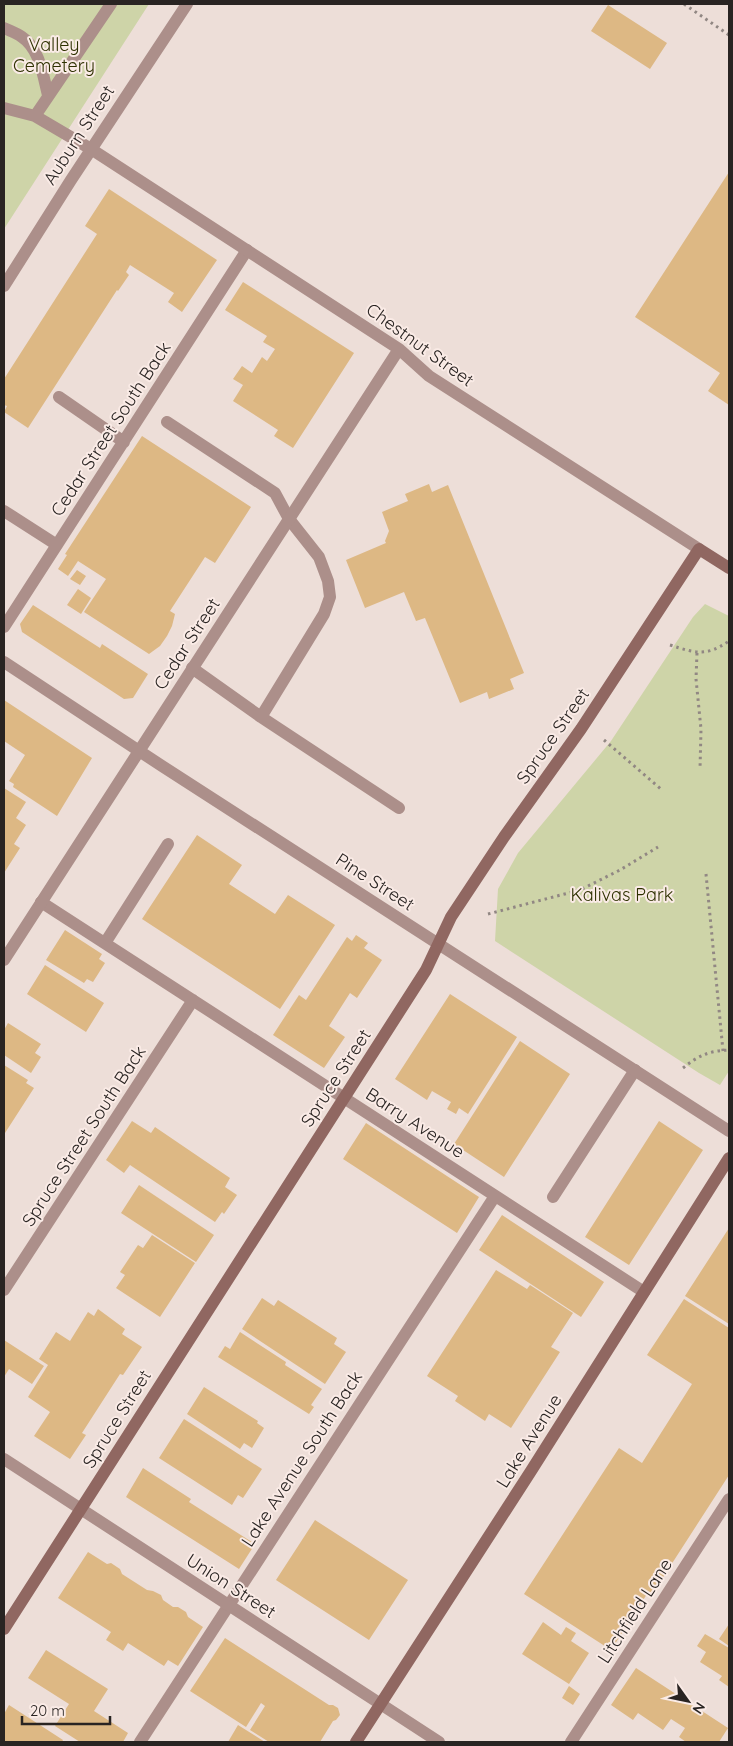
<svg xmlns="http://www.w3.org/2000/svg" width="733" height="1746" font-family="Quicksand,sans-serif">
<rect width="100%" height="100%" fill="#edded8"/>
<path fill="#ced4a8" d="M 4,4 L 149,4 L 4,229 Z
M 705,604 L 729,616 L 729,1071 L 720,1085 L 699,1073 L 495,941 L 498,889 L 518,853 L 611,741 L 693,617 Z"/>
<path fill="#ddb884" d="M 608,5 L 667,43 L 650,69 L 591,31 Z
M 729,172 L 729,405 L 708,391 L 720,373 L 635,317 Z
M 109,189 L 217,260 L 182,312 L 168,302 L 174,293 L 130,265 L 126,272 L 129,275 L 118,291 L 117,290 L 28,428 L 4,412 L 7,406 L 4,405 L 4,379 L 97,234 L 85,226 Z
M 243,282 L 354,353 L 293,448 L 274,436 L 278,430 L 233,401 L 243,385 L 233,379 L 242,366 L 252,373 L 262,357 L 267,361 L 275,349 L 263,342 L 267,336 L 225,310 Z
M 142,436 L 251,507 L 215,563 L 205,557 L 170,611 L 175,614 L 172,626 L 167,636 L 160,646 L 149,654 L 84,612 L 106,579 L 78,561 L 68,576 L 58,569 L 67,555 L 65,554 Z
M 429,484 L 432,492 L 448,485 L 524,673 L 510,679 L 514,689 L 489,699 L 487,692 L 460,703 L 425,618 L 416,621 L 404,592 L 365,608 L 346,560 L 386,543 L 385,541 L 389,531 L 382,512 L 408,501 L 405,494 Z
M 77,570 L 86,576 L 80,585 L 70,579 Z
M 78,589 L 91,598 L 81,614 L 67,605 Z
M 33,605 L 100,648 L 102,644 L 148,674 L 133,698 L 124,699 L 22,632 L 20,624 Z
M 4,700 L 92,758 L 57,816 L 13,787 L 14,784 L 9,781 L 25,755 L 4,741 Z
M 4,788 L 26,802 L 16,818 L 26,825 L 14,844 L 20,848 L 4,873 Z
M 197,835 L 242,865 L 229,884 L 275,914 L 288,895 L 335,925 L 280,1009 L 142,919 Z
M 65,930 L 102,954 L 99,959 L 105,963 L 93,982 L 87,979 L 84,983 L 46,960 Z
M 356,935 L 368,943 L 364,948 L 382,960 L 357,998 L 350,993 L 329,1026 L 345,1037 L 324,1068 L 273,1035 L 299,995 L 306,1000 L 347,937 L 352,941 Z
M 45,965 L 104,1003 L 86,1032 L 27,994 Z
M 450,994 L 517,1037 L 468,1114 L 459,1108 L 456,1114 L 447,1109 L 451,1102 L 432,1091 L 427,1100 L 395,1079 Z
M 8,1023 L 41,1044 L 35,1053 L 41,1057 L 31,1073 L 4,1055 L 4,1030 Z
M 520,1041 L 570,1074 L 504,1177 L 454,1144 Z
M 4,1065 L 28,1080 L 26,1083 L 34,1088 L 5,1133 L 4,1132 Z
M 132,1121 L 151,1133 L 155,1127 L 230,1178 L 225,1187 L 237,1195 L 224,1214 L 222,1212 L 215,1222 L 130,1165 L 124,1173 L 106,1160 Z
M 659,1121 L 703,1150 L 629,1265 L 585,1237 Z
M 366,1123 L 479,1197 L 457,1233 L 343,1159 Z
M 139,1185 L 214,1235 L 196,1262 L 121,1213 Z
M 502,1215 L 604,1282 L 581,1317 L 479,1250 Z
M 729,1228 L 729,1324 L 685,1296 Z
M 152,1235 L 195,1263 L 160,1317 L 116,1288 L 125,1275 L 120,1272 L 138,1245 L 143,1248 Z
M 496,1270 L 527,1289 L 530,1285 L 573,1313 L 551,1347 L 560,1352 L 511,1428 L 489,1414 L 485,1421 L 455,1401 L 458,1396 L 427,1376 Z
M 262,1298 L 274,1306 L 278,1300 L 337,1338 L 334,1344 L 346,1352 L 325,1384 L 242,1329 Z
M 684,1299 L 729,1328 L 729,1475 L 651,1596 L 647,1594 L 611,1650 L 524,1594 L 619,1448 L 642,1463 L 692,1384 L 647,1355 Z
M 98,1309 L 125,1329 L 122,1334 L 142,1347 L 123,1375 L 120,1374 L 82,1433 L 86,1435 L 70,1459 L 34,1436 L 50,1412 L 28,1397 L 48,1365 L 39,1359 L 56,1332 L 70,1341 L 88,1312 L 94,1316 Z
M 240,1332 L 286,1362 L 285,1365 L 322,1389 L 311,1405 L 314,1407 L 309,1414 L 218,1357 L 225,1346 L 230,1349 Z
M 4,1340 L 44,1366 L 32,1384 L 9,1369 L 4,1377 Z
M 204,1387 L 258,1421 L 257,1423 L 264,1428 L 252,1448 L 244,1443 L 240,1449 L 187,1414 Z
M 184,1419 L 262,1469 L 243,1498 L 238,1495 L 232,1505 L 159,1458 Z
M 143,1468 L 191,1499 L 189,1502 L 255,1544 L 239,1569 L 126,1497 Z
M 315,1520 L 408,1580 L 369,1640 L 276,1580 Z
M 88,1552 L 107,1564 L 111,1563 L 120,1569 L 122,1574 L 147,1590 L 153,1591 L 161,1595 L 163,1600 L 173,1607 L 178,1607 L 186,1612 L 188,1617 L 203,1627 L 178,1666 L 168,1660 L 164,1666 L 128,1643 L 123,1651 L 106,1640 L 111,1632 L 58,1598 Z
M 543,1622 L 561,1635 L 566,1627 L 576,1633 L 571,1641 L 589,1653 L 569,1684 L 522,1654 Z
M 729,1624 L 729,1646 L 719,1639 Z
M 705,1634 L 729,1648 L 729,1687 L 719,1680 L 722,1676 L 700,1662 L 706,1652 L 697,1646 Z
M 225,1638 L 329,1705 L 333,1705 L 338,1708 L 340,1715 L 336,1720 L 333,1721 L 320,1742 L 269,1742 L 250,1730 L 265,1706 L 261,1703 L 246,1727 L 190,1691 Z
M 46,1650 L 108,1689 L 94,1711 L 128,1733 L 123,1742 L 80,1742 L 55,1726 L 69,1704 L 28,1678 Z
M 636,1668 L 728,1728 L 719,1742 L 686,1742 L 679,1737 L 685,1728 L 671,1719 L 663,1730 L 638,1713 L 633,1720 L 611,1705 Z
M 569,1686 L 580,1694 L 573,1705 L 562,1698 Z
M 9,1705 L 63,1740 L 62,1742 L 4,1742 L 4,1714 Z
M 238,1725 L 265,1742 L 228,1742 Z"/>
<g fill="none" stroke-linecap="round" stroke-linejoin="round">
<path stroke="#918783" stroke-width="3" stroke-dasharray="2.5 4" stroke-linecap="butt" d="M 684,4 L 729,35
M 670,645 C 695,653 706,657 729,641
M 697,653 L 696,679 L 701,729 L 700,769
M 604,740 L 662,790
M 706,874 L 723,1051
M 488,914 L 580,890 L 620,870 L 658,847
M 683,1068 C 699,1055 709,1051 729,1050"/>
<path stroke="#ac8f8a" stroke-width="12" d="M 4,28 C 10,31 17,33 22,37 C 40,49 43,76 48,95
M 4,108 L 35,116 L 91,149
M 35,116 L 111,4
M 59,397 L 124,442
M 167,422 L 275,493 L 289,519 L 319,557 L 328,581 L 330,597 L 324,614 L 261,717 L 399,808
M 4,511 L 57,545
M 4,627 L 247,250
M 192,668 L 261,717
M 41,902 L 644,1292
M 105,943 L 168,844
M 553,1197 L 635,1070
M 4,1290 L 193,1000
M 140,1742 L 495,1196
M 571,1742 L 729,1499"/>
<path stroke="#ac8f8a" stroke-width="12" d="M 91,149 L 399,349 L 429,376 L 699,549
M 4,286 L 71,180 L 187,4
M 4,662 L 162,766 L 729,1131
M 4,960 L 399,349
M 4,1459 L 439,1742"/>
<path stroke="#906761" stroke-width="12" d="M 4,1629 L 426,970 L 451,917 L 504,837 L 581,729 L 699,549 L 729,568
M 356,1742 L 531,1471 L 729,1158"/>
</g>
<g text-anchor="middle" stroke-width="4" stroke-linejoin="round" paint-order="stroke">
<g font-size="18" fill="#2e3101" stroke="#faebe6">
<text x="54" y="51">Valley<tspan x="54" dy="21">Cemetery</tspan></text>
<text x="622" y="901">Kalivas Park</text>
</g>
<g font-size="18" fill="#292422" stroke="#faebe6">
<text transform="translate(79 135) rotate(-57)" y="6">Auburn Street</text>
<text transform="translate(420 345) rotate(36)" y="6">Chestnut Street</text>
<text transform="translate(111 429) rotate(-57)" y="6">Cedar Street South Back</text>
<text transform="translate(187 644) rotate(-57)" y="6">Cedar Street</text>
<text transform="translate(553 736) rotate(-55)" y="6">Spruce Street</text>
<text transform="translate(375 882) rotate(33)" y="6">Pine Street</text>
<text transform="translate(336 1078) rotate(-57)" y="6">Spruce Street</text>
<text transform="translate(415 1123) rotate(33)" y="6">Barry Avenue</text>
<text transform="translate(84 1136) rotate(-57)" y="6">Spruce Street South Back</text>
<text transform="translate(117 1419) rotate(-58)" y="6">Spruce Street</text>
<text transform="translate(529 1441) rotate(-58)" y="6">Lake Avenue</text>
<text transform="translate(302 1459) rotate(-57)" y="6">Lake Avenue South Back</text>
<text transform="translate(231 1586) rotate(33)" y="6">Union Street</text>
<text transform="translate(635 1611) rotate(-57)" y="6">Litchfield Lane</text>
</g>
</g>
<rect width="733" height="1746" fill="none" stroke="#292422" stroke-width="10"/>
<g transform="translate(688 1701) rotate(123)" stroke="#faebe6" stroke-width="4" paint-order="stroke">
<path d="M0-4L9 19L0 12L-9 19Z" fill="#292422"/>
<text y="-8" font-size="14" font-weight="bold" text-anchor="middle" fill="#292422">N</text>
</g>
<path d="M22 1716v8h88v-8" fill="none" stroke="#292422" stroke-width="2.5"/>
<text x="30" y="1716" font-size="15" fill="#292422" stroke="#faebe6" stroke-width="4" paint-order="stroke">20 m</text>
</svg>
